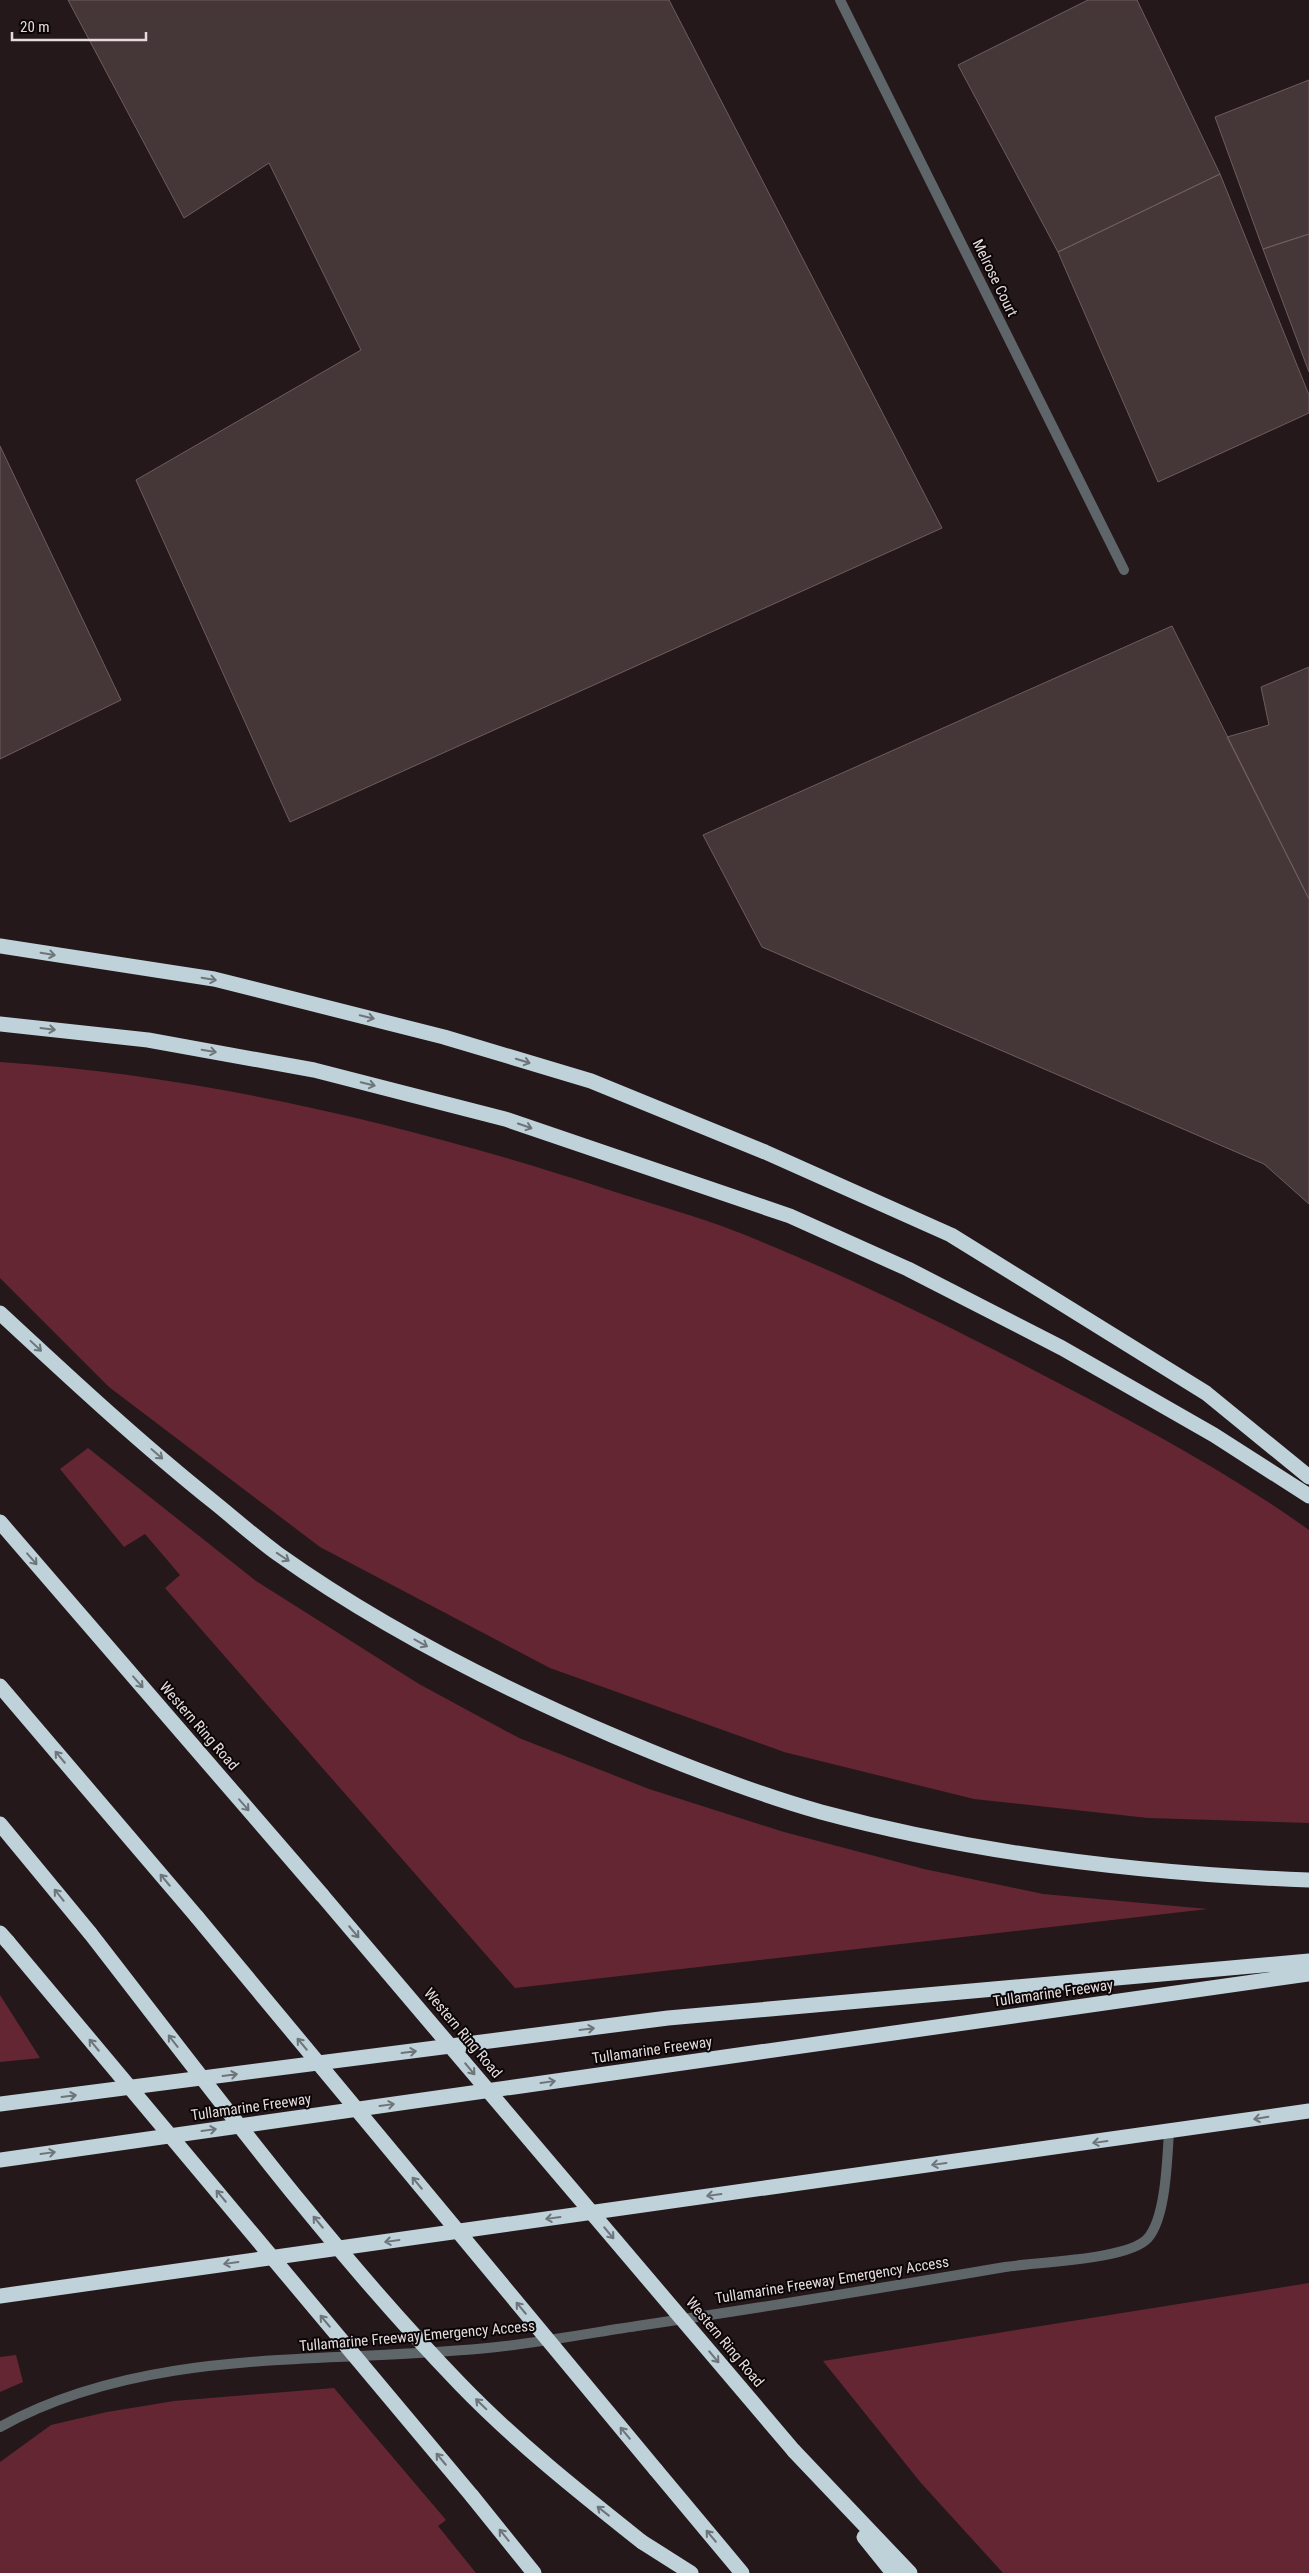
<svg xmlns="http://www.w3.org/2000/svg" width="1309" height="2573" font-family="'Roboto Condensed',sans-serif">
<rect width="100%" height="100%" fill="#25181a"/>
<path fill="#652634" d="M 0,1062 C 206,1076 410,1125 606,1189 C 651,1204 697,1216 740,1233 C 843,1274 943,1323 1041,1374 C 1132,1421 1225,1470 1309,1530 L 1309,1823 L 1148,1818 L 974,1799 L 784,1752 L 550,1668 L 320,1547 L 109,1387 L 0,1278 Z
M 88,1448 L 256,1581 L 419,1684 L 519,1738 L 649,1789 L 784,1832 L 924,1869 L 1043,1894 L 1208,1909 L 515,1988 L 165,1588 L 180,1575 L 145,1534 L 124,1547 L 60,1469 Z
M 0,1995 L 40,2058 L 0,2062 Z
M 1309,2283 L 1309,2573 L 1003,2573 L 921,2483 L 823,2361 Z
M 16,2355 L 23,2382 L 0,2392 L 0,2357 Z
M 334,2388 L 446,2520 L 438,2526 L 476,2573 L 0,2573 L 0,2462 L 51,2425 L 107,2412 L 174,2401 Z"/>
<path fill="#453638" stroke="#6e5d5f" d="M 68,0 L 669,0 L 942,528 L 290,822 L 136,480 L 361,350 L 269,163 L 184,218 Z
M 1088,0 L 1137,0 L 1220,174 L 1058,252 L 958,65 Z
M 1309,80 L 1309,234 L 1263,249 L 1215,117 Z
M 1220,174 L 1309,395 L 1309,413 L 1158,482 L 1058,252 Z
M 1309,234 L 1309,372 L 1263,249 Z
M 0,446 L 121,700 L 0,759 Z
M 1172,626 L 1309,899 L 1309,1204 L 1264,1164 L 762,947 L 703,835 Z
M 1309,667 L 1309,899 L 1227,737 L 1269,725 L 1261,687 Z"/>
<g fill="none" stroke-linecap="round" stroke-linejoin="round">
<path stroke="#5f666a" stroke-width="10" d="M 840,0 L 1124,570
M 0,2427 C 150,2344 332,2365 497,2347 C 544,2342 590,2333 637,2326 C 760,2308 882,2288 1005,2267 C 1037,2262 1129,2260 1148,2238 C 1166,2217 1167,2160 1169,2132"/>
<path stroke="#bfd1d9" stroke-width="15" d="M 0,946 L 214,979 L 444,1037 L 591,1081 L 765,1152 L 951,1235 L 1206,1393 L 1309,1477
M 0,1024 L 148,1040 L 314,1070 L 505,1119 L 790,1216 L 908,1269 L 1062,1348 L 1214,1435 L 1309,1496
M 0,1313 C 70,1378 140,1443 215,1503 C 236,1520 256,1538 278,1554 C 382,1628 497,1686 614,1736 C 682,1765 750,1792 821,1812 C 980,1855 1145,1874 1309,1880
M 0,1522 L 322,1895
M 0,1686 L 197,1917
M 0,1824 L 90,1933
M 0,1933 L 8,1942
M 0,2104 L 668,2018 L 1309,1961
M 0,2160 L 1309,1974
M 0,2296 L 1309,2111
M 794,2451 L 910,2573
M 656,2470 L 742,2573
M 472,2496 L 534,2573
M 864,2537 L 893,2573
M 642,2542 L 691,2573"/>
<path stroke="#bfd1d9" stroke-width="15" d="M 322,1895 L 794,2451
M 197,1917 L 656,2470
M 90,1933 C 209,2086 325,2244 460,2384 C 516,2442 579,2492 642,2542
M 8,1942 L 472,2496"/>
</g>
<defs><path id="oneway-shaft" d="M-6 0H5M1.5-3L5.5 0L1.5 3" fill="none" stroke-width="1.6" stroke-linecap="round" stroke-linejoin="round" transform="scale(1.25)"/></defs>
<g stroke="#6e757a">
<use href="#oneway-shaft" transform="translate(48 954) rotate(9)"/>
<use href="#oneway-shaft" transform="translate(209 979) rotate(10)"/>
<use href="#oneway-shaft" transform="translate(367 1017) rotate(14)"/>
<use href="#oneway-shaft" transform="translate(48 1029) rotate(7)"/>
<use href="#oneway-shaft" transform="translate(209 1051) rotate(10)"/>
<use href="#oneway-shaft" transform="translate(523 1061) rotate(17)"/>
<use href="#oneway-shaft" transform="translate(368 1084) rotate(14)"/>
<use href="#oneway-shaft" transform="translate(525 1126) rotate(19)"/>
<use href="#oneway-shaft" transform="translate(36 1346) rotate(43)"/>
<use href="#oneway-shaft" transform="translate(157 1454) rotate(41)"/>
<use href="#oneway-shaft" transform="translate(283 1557) rotate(34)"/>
<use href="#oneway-shaft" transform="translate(32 1559) rotate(49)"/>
<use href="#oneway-shaft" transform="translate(421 1643) rotate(29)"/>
<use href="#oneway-shaft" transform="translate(138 1682) rotate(49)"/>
<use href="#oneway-shaft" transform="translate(60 1757) rotate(-130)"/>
<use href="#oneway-shaft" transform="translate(244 1805) rotate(49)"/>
<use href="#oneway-shaft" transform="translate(165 1880) rotate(-130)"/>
<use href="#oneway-shaft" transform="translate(59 1895) rotate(-129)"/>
<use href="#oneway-shaft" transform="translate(354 1932) rotate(50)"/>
<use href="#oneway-shaft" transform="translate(587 2029) rotate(-7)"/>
<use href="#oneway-shaft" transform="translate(173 2041) rotate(-128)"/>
<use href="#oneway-shaft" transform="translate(302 2044) rotate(-130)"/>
<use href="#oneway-shaft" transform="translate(94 2045) rotate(-130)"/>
<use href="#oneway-shaft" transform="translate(409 2052) rotate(-7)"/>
<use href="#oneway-shaft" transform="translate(470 2069) rotate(50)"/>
<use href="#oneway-shaft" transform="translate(230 2075) rotate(-7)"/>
<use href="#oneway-shaft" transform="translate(548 2082) rotate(-8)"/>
<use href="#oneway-shaft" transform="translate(69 2096) rotate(-7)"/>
<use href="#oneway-shaft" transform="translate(387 2105) rotate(-8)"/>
<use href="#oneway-shaft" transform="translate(1261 2118) rotate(171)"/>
<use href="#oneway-shaft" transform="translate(209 2130) rotate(-8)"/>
<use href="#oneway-shaft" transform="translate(1100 2142) rotate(172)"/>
<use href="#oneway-shaft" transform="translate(48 2153) rotate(-8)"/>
<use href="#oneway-shaft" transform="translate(939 2164) rotate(172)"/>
<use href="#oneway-shaft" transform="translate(417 2183) rotate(-130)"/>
<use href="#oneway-shaft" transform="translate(714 2195) rotate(172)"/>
<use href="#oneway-shaft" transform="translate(221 2196) rotate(-130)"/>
<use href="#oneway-shaft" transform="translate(553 2218) rotate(172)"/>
<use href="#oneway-shaft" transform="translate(318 2222) rotate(-130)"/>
<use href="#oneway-shaft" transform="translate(609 2233) rotate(50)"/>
<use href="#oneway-shaft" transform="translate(392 2241) rotate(172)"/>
<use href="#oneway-shaft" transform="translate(231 2263) rotate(172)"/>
<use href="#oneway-shaft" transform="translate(521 2308) rotate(-130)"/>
<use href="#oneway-shaft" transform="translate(325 2321) rotate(-130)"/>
<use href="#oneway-shaft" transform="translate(714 2357) rotate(50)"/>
<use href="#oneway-shaft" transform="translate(481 2404) rotate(-136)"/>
<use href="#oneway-shaft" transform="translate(625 2433) rotate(-130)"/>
<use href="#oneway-shaft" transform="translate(441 2459) rotate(-130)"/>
<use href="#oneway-shaft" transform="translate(603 2511) rotate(-142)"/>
<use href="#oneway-shaft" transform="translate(504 2535) rotate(-129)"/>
<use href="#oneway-shaft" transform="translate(711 2536) rotate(-130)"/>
</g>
<g text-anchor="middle" stroke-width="4" stroke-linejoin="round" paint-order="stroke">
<g font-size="15" fill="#e5dbdc" stroke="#0a0506">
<text transform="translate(995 278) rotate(64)" y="5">Melrose Court</text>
<text transform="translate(199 1726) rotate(49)" y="5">Western Ring Road</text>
<text transform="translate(1053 1993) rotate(-8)" y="5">Tullamarine Freeway</text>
<text transform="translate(463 2033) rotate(50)" y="5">Western Ring Road</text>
<text transform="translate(652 2050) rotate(-8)" y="5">Tullamarine Freeway</text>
<text transform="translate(251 2107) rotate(-8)" y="5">Tullamarine Freeway</text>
<text transform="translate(832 2280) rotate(-9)" y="5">Tullamarine Freeway Emergency Access</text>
<text transform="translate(417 2336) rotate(-5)" y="5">Tullamarine Freeway Emergency Access</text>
<text transform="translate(725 2342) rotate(50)" y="5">Western Ring Road</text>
</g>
</g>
<path d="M12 32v8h134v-8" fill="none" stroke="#e5dbdc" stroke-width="2.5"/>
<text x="20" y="32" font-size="15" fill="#e5dbdc" stroke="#0a0506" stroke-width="4" paint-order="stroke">20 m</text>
</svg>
